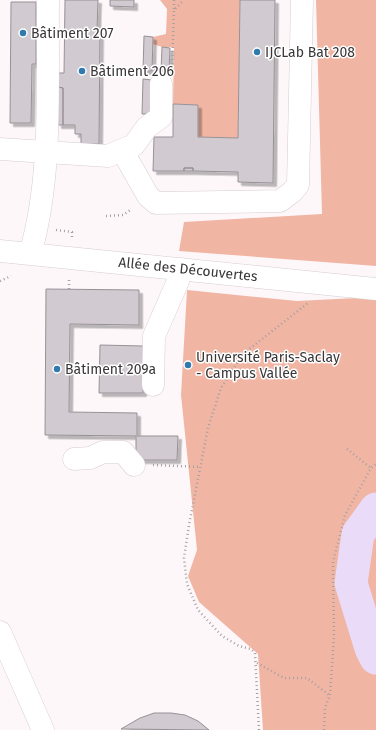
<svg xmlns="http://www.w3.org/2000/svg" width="376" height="730" font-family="'Fira Sans',sans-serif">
<defs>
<filter id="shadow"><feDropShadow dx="3.5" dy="3.5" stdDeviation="0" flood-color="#0004"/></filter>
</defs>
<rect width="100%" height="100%" fill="#fef7fa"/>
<path fill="#f1b5a4" d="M 160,0 L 240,0 L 238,138 L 198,137 L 198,105 L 173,104 L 174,47 L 162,47 L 153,44 L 153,37 L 166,34 L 167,9 Z
M 316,0 L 376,0 L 376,266 L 179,251 L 184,222 L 322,214 Z
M 187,290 L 297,301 L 376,297 L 376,730 L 263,730 L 258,654 L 199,602 L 188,576 L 197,550 L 181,395 Z"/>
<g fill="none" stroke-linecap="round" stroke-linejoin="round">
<path stroke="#eadbf9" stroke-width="33" d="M 376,509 L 358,534 L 351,583 L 371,648 L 376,658"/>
</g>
<path fill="#d1cad0" stroke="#979196" filter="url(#shadow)" d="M 65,0 L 98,0 L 97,30 L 100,30 L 99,144 L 81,144 L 81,134 L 75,134 L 75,125 L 63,125 L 63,88 L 58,87 L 58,73 L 64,73 Z
M 110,0 L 134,0 L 134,7 L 110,6 Z
M 240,0 L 275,0 L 273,183 L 238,182 L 238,172 L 193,171 L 193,168 L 184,168 L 184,171 L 153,171 L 154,137 L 173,137 L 173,104 L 198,105 L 198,137 L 238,138 Z
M 11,2 L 36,2 L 36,64 L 32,64 L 31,123 L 10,123 Z
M 144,36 L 153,37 L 152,71 L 143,71 Z
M 162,47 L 170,48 L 169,71 L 161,71 Z
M 143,79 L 152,80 L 151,114 L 142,114 Z
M 58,87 L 63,88 L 63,125 L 58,125 Z
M 184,168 L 193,168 L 193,171 L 184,171 Z
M 46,289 L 139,290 L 139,325 L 70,324 L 69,412 L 137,413 L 137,436 L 178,436 L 177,460 L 136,460 L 136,436 L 45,435 Z
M 100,345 L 143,346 L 143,393 L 99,393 Z
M 154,713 L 171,713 L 185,715 L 198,721 L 209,730 L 121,729 L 140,718 Z"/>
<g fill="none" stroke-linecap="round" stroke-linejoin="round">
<defs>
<path id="minor" d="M 0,149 L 108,156 L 134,145 L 147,127 L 161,117 L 161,84
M 122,150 L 148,196 L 156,203 L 280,201 L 292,192 L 298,185 L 302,0
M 0,251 L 376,289
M 30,254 C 53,176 47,82 48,0
M 153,385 L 154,336 L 178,281 L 181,269
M 74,459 L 90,458 L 103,452 L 123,452 L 134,465
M 0,632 L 43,730"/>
</defs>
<use href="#minor" stroke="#d6cdd0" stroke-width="23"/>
<path stroke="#a5a0a2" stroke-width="2.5" stroke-dasharray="1 3" stroke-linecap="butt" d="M 174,0 L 174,10
M 172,68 L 174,10 L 184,0
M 106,216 L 123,215 L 132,209
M 56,230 L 72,232 L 72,239
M 0,281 L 11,276
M 69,289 L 69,277
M 347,449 L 371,468
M 153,465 L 201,467
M 257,663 L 284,678 L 307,678 L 329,695
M 259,730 L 255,653 L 251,649 L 239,646 L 222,636 L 198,610 L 187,584 L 184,558 L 189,525 L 208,428 L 221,388 L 243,354 L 308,303
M 324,730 L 325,708 L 330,695 L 334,636 L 333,562 L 345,515 L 371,468 L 376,464"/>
<use href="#minor" stroke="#fff" stroke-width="22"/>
</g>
<g fill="#307aad" stroke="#fff" stroke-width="1.5">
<circle cx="23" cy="33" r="4"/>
<circle cx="257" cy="52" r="4"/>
<circle cx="82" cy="71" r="4"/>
<circle cx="188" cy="365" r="4"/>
<circle cx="57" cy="369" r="4"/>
</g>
<g text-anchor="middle" stroke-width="3" stroke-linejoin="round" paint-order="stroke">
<g font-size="14" fill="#393637" stroke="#fff" text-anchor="start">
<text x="31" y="38">Bâtiment 207</text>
<text x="265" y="57">IJCLab Bat 208</text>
<text x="90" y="76">Bâtiment 206</text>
<text x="196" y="362">Université Paris-Saclay<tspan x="196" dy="16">- Campus Vallée</tspan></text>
<text x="65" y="374">Bâtiment 209a</text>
</g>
<g font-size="14" fill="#393637" stroke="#fff">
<text transform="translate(188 269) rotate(6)" y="5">Allée des Découvertes</text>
</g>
</g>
</svg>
